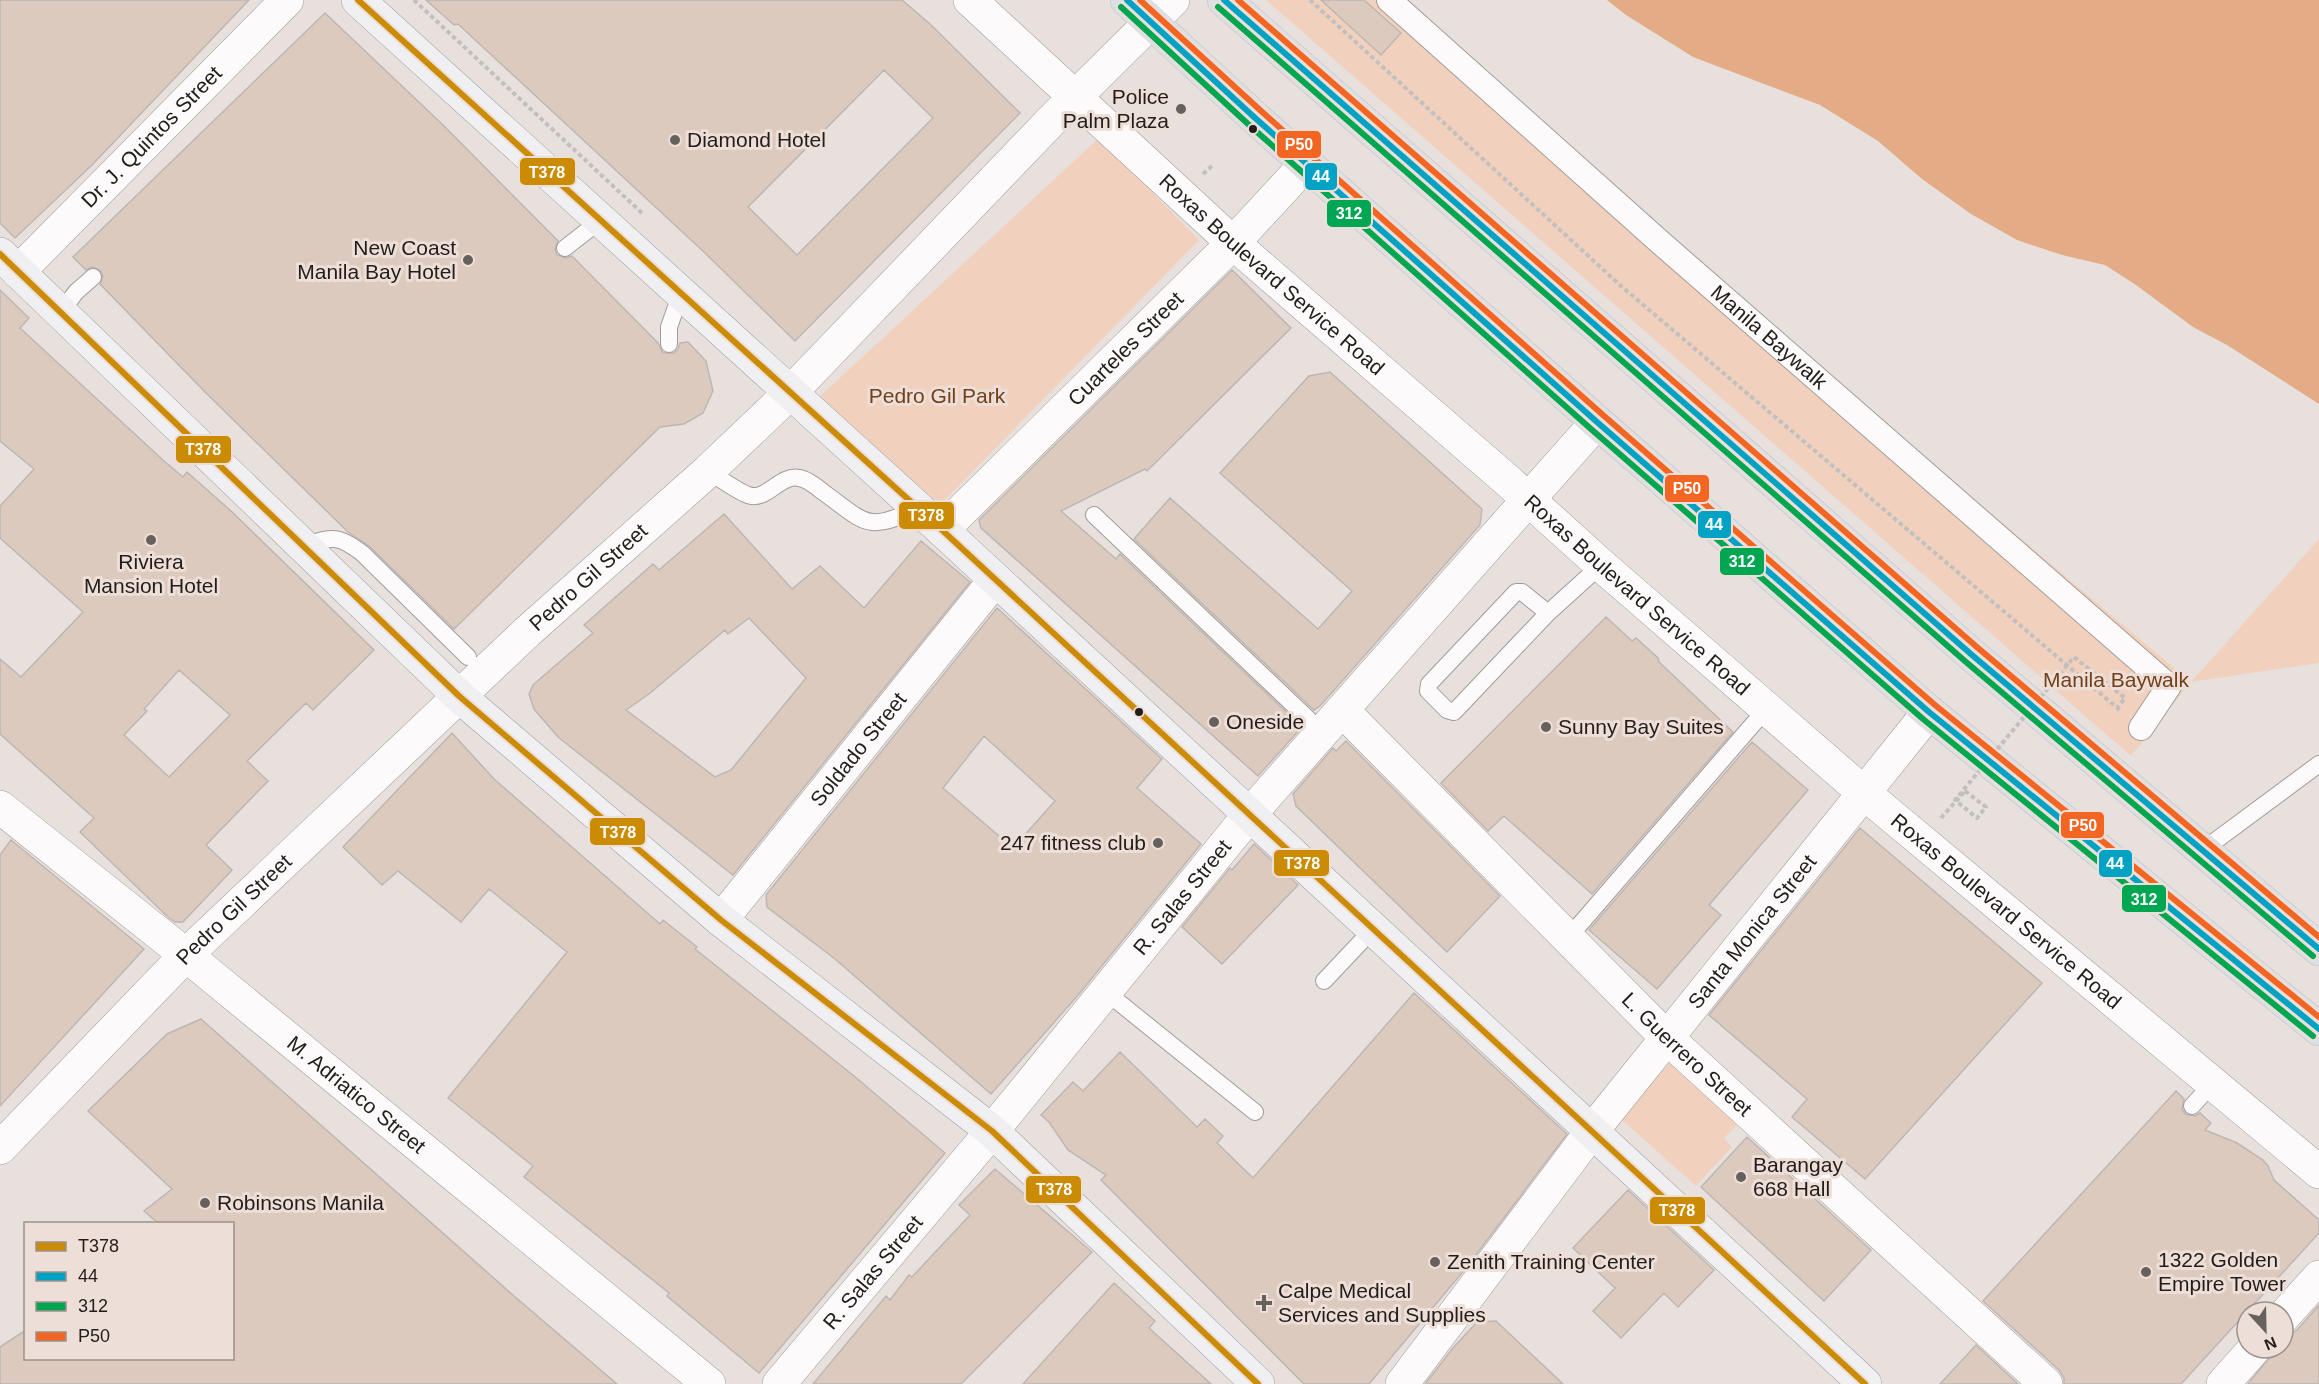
<svg xmlns="http://www.w3.org/2000/svg" width="2319" height="1384" font-family="Arial,sans-serif">
<rect width="100%" height="100%" fill="#e8e0dc"/>
<path fill="#f1d1be" d="M 1266,0 L 1399,0 L 1805,357 L 2191,682 L 2319,539 L 2319,663 L 2191,682 L 2131,756 Z
M 1099,138 L 1199,240 L 941,504 L 816,400 Z
M 1672,1060 L 1739,1123 L 1724,1138 L 1732,1147 L 1696,1186 L 1621,1119 Z"/>
<path fill="#e3ac87" d="M 1607,0 L 2319,0 L 2319,404 L 2227,345 L 2193,327 L 2136,285 L 2105,265 L 2062,255 L 2017,240 L 1971,214 L 1922,179 L 1878,141 L 1820,105 L 1693,57 L 1626,15 Z"/>
<path fill="#ddcabe" stroke="#bdb7b4" stroke-width="1.5" fill-rule="evenodd" d="M 0,0 L 249,0 L 92,165 L 15,238 L 0,223 Z
M 426,0 L 902,0 L 930,24 L 1020,113 L 795,341 L 704,252 L 458,24 L 454,25 ZM 884,70 L 933,118 L 797,255 L 748,207 Z
M 1321,0 L 1364,0 L 1401,33 L 1381,55 Z
M 325,13 L 442,124 L 558,241 L 555,249 L 557,255 L 566,258 L 572,256 L 658,343 L 663,353 L 674,353 L 678,349 L 680,343 L 688,342 L 706,361 L 713,391 L 703,413 L 684,424 L 660,427 L 454,629 L 369,546 L 348,532 L 206,393 L 100,284 L 103,276 L 100,270 L 92,267 L 86,270 L 73,257 Z
M 1232,270 L 1291,328 L 1147,471 L 1145,469 L 1061,511 L 1116,559 L 1120,554 L 1302,727 L 1258,776 L 981,528 L 979,520 Z
M 0,290 L 29,318 L 20,328 L 164,461 L 183,477 L 187,472 L 232,512 L 374,650 L 313,710 L 306,703 L 247,761 L 268,781 L 206,845 L 232,870 L 183,922 L 175,922 L 169,918 L 80,832 L 94,818 L 0,734 L 0,659 L 21,677 L 83,612 L 0,538 L 0,506 L 34,469 L 0,441 ZM 179,670 L 230,715 L 169,777 L 124,735 L 147,711 L 144,709 Z
M 1330,372 L 1482,509 L 1480,525 L 1320,706 L 1314,710 L 1134,539 L 1170,498 L 1318,629 L 1352,591 L 1220,473 L 1309,376 Z
M 724,514 L 792,589 L 820,566 L 864,608 L 921,541 L 970,582 L 733,875 L 558,737 L 534,709 L 529,694 L 533,685 L 593,633 L 584,625 L 653,564 L 659,570 ZM 749,618 L 806,678 L 731,770 L 715,777 L 626,710 L 649,694 L 725,630 L 728,634 Z
M 997,608 L 1162,759 L 1137,788 L 1201,844 L 1079,994 L 991,1094 L 835,959 L 767,907 L 766,895 ZM 984,736 L 1055,801 L 1013,848 L 943,788 Z
M 1606,617 L 1632,641 L 1636,638 L 1658,658 L 1659,662 L 1733,732 L 1592,894 L 1504,816 L 1488,831 L 1441,783 Z
M 452,733 L 494,779 L 660,924 L 663,920 L 697,947 L 695,949 L 854,1076 L 945,1153 L 759,1373 L 667,1296 L 669,1293 L 524,1177 L 533,1166 L 448,1098 L 567,952 L 489,889 L 461,922 L 398,871 L 382,885 L 343,847 Z
M 1346,741 L 1500,896 L 1447,952 L 1296,806 L 1293,794 L 1333,748 L 1336,751 Z
M 1752,742 L 1808,790 L 1709,905 L 1721,915 L 1657,989 L 1589,930 Z
M 1860,828 L 2042,983 L 1865,1179 L 1792,1117 L 1807,1099 L 1709,1015 Z
M 11,840 L 144,949 L 0,1106 L 0,855 Z
M 1254,844 L 1298,885 L 1222,964 L 1182,927 L 1230,868 L 1232,870 Z
M 1414,993 L 1567,1134 L 1466,1268 L 1369,1384 L 1304,1384 L 1101,1180 L 1106,1175 L 1068,1150 L 1049,1122 L 1041,1115 L 1073,1082 L 1083,1091 L 1120,1052 L 1197,1127 L 1205,1119 L 1223,1136 L 1217,1143 L 1253,1178 Z
M 201,1019 L 514,1296 L 617,1384 L 0,1384 L 0,1347 L 26,1330 L 26,1359 L 232,1359 L 232,1224 L 159,1224 L 144,1211 L 172,1189 L 88,1111 L 167,1034 Z
M 2176,1091 L 2184,1099 L 2182,1109 L 2185,1114 L 2195,1116 L 2200,1113 L 2211,1123 L 2205,1130 L 2237,1143 L 2263,1160 L 2268,1166 L 2274,1180 L 2319,1220 L 2319,1233 L 2181,1384 L 2064,1384 L 2064,1378 L 2059,1370 L 1983,1301 Z
M 1747,1137 L 1871,1250 L 1824,1301 L 1701,1187 Z
M 995,1169 L 1092,1252 L 961,1384 L 813,1384 L 886,1296 L 890,1300 L 909,1275 L 912,1277 L 970,1215 L 959,1205 Z
M 1628,1190 L 1714,1270 L 1678,1307 L 1664,1293 L 1621,1338 L 1593,1311 L 1615,1288 L 1573,1248 Z
M 1114,1283 L 1155,1321 L 1149,1328 L 1211,1384 L 1023,1384 Z
M 2319,1305 L 2319,1384 L 2248,1384 L 2277,1348 L 2283,1348 L 2283,1342 L 2289,1335 L 2297,1330 Z
M 1496,1321 L 1563,1384 L 1425,1384 L 1453,1348 L 1477,1322 Z
M 1976,1345 L 2018,1384 L 1940,1384 Z"/>
<g fill="none" stroke-linecap="round" stroke-linejoin="round">
<defs>
<path id="service" d="M 565,248 L 601,220
M 60,313 L 76,292 L 93,277
M 669,344 L 669,327 L 681,293
M 708,471 C 719,478 737,491 748,495 C 766,502 780,474 799,478 C 807,479 817,487 823,492 C 865,522 867,534 917,508
M 1094,515 L 1323,733
M 303,546 C 332,537 337,534 362,553 L 468,657
M 1548,613 L 1522,592 L 1516,592 L 1429,684 L 1428,691 L 1447,710 L 1454,712 L 1548,613 L 1601,565
M 2203,850 L 2319,764
M 1568,938 L 1767,708
M 1324,981 L 1373,929
M 1106,992 L 1255,1112
M 2192,1106 L 2213,1083"/>
<g id="pedestrian">
<path id="s1" d="M 1389,0 L 1661,243 L 2169,686 L 2141,728"/>
</g>
<g id="minor">
<path id="s2" d="M 970,0 L 1233,243 L 1508,481 L 1601,565 L 1864,793 L 2319,1172"/>
<path id="s3" d="M 18,272 L 287,0"/>
<path id="s4" d="M 942,530 L 1233,243 L 1306,164"/>
<path id="s5" d="M 1343,711 L 1666,1037 L 2046,1384"/>
<path id="s6" d="M 721,920 L 995,580"/>
<path id="s7" d="M 779,1384 L 992,1131 L 1250,814 L 1597,422"/>
<path id="s8" d="M 1402,1384 L 1592,1131 L 1929,712"/>
</g>
<g id="tertiary">
<path id="s9" d="M 0,807 L 186,955 L 709,1384"/>
<path id="s10" d="M 0,1148 L 186,955 L 527,632 L 708,471 L 791,392 L 1051,121 L 1173,0"/>
<path d="M 2283,1317 L 2319,1277"/>
<path d="M 2223,1384 L 2255,1348"/>
</g>
<path id="secondary" d="M 358,0 L 942,530 L 1865,1384
M 0,254 L 459,696 L 721,920 L 992,1131 L 1258,1384"/>
<path id="trunk" d="M 1127,0 L 1254,117 L 1597,422 L 1929,712 L 2319,1029
M 1224,0 L 1972,655 L 2319,949"/>
</defs>
<use href="#service" stroke="#a29c99" stroke-width="18"/>
<use href="#pedestrian" stroke="#a29c99" stroke-width="26"/>
<use href="#minor" stroke="#a29c99" stroke-width="34"/>
<use href="#tertiary" stroke="#a29c99" stroke-width="34"/>
<use href="#secondary" stroke="#a29c99" stroke-width="34"/>
<use href="#trunk" stroke="#c2bebc" stroke-width="34"/>
<path stroke="#c2c0bf" stroke-width="4" stroke-dasharray="4.5 3" stroke-linecap="butt" d="M 414,0 L 643,214
M 1310,0 L 1621,286 L 2121,711
M 1203,174 L 1212,166
M 2074,657 L 2125,698 L 2117,708
M 1941,818 L 1965,791"/>
<use href="#service" stroke="#fcfafa" stroke-width="16"/>
<use href="#pedestrian" stroke="#fcfafa" stroke-width="24"/>
<use href="#minor" stroke="#fcfafa" stroke-width="33"/>
<use href="#tertiary" stroke="#fcfafa" stroke-width="33"/>
<use href="#secondary" stroke="#f0f0f2" stroke-width="33"/>
<use href="#trunk" stroke="#dcdfe6" stroke-width="33"/>
<path stroke="#c2c0bf" stroke-width="4" stroke-dasharray="4.5 3" stroke-linecap="butt" d="M 1965,791 L 1986,807 L 1977,818 L 1955,800 L 2074,657"/>
<defs>
<path id="bus-1" d="M 358,0 L 942,530 L 1865,1384
M 0,254 L 459,696 L 721,920 L 992,1131 L 1258,1384"/>
<path id="bus-2" d="M 1127,0 L 1254,117 L 1597,422 L 1929,712 L 2319,1029
M 1224,0 L 1972,655 L 2319,949"/>
<path id="bus-3" d="M 1121,7 L 1248,124 L 1591,429 L 1923,719 L 2313,1036
M 1218,7 L 1966,662 L 2313,956"/>
<path id="bus-4" d="M 1140,0 L 1260,110 L 1603,415 L 1935,705 L 2319,1017
M 1238,0 L 1978,648 L 2319,937"/>
</defs>
<use href="#bus-1" stroke="#eddfd7" stroke-width="10"/>
<use href="#bus-2" stroke="#eddfd7" stroke-width="10"/>
<use href="#bus-3" stroke="#eddfd7" stroke-width="10"/>
<use href="#bus-4" stroke="#eddfd7" stroke-width="10"/>
<use href="#bus-1" stroke="#cc8b05" stroke-width="6"/>
<use href="#bus-2" stroke="#02a2c5" stroke-width="6"/>
<use href="#bus-3" stroke="#00a651" stroke-width="6"/>
<use href="#bus-4" stroke="#f26522" stroke-width="6"/>
</g>
<g fill="#67615e" stroke="#eddfd7" stroke-width="2">
<circle cx="1181" cy="109" r="6"/>
<circle cx="675" cy="140" r="6"/>
<circle cx="468" cy="260" r="6"/>
<circle cx="151" cy="540" r="6"/>
<circle cx="1214" cy="722" r="6"/>
<circle cx="1546" cy="727" r="6"/>
<circle cx="1158" cy="843" r="6"/>
<circle cx="1741" cy="1177" r="6"/>
<circle cx="205" cy="1203" r="6"/>
<circle cx="1435" cy="1262" r="6"/>
<circle cx="2146" cy="1272" r="6"/>
<path d="M1261 1294h6v6h6v6h-6v6h-6v-6h-6v-6h6z"/>
</g>
<g fill="#221d1a" stroke="#eddfd7" stroke-width="2">
<circle cx="1253" cy="129" r="5"/>
<circle cx="1139" cy="712" r="5"/>
</g>
<g text-anchor="middle" stroke-width="6" stroke-linejoin="round" paint-order="stroke">
<g font-size="21" fill="#221d1a" stroke="#eddfd7" text-anchor="start">
<text x="1169" y="104" text-anchor="end">Police<tspan x="1169" dy="24">Palm Plaza</tspan></text>
<text x="687" y="147">Diamond Hotel</text>
<text x="456" y="255" text-anchor="end">New Coast<tspan x="456" dy="24">Manila Bay Hotel</tspan></text>
<text x="151" y="569" text-anchor="middle">Riviera<tspan x="151" dy="24">Mansion Hotel</tspan></text>
<text x="1226" y="729">Oneside</text>
<text x="1558" y="734">Sunny Bay Suites</text>
<text x="1146" y="850" text-anchor="end">247 fitness club</text>
<text x="1753" y="1172">Barangay<tspan x="1753" dy="24">668 Hall</tspan></text>
<text x="217" y="1210">Robinsons Manila</text>
<text x="2158" y="1267">1322 Golden<tspan x="2158" dy="24">Empire Tower</tspan></text>
<text x="1447" y="1269">Zenith Training Center</text>
<text x="1278" y="1298">Calpe Medical<tspan x="1278" dy="24">Services and Supplies</tspan></text>
</g>
<g font-size="21" fill="#221d1a" stroke="#eddfd7">
<text dy="7" stroke="none"><textPath href="#s3" startOffset="190">Dr. J. Quintos Street</textPath></text>
<text dy="7" stroke="none"><textPath href="#s2" startOffset="408">Roxas Boulevard Service Road</textPath></text>
<text dy="7" stroke="none"><textPath href="#s1" startOffset="508">Manila Baywalk</textPath></text>
<text dy="7" stroke="none"><textPath href="#s4" startOffset="258">Cuarteles Street</textPath></text>
<text dy="7" stroke="none"><textPath href="#s10" startOffset="820">Pedro Gil Street</textPath></text>
<text dy="7" stroke="none"><textPath href="#s2" startOffset="894">Roxas Boulevard Service Road</textPath></text>
<text dy="7" stroke="none"><textPath href="#s6" startOffset="219">Soldado Street</textPath></text>
<text dy="7" stroke="none"><textPath href="#s7" startOffset="632">R. Salas Street</textPath></text>
<text dy="7" stroke="none"><textPath href="#s10" startOffset="334">Pedro Gil Street</textPath></text>
<text dy="7" stroke="none"><textPath href="#s2" startOffset="1380">Roxas Boulevard Service Road</textPath></text>
<text dy="7" stroke="none"><textPath href="#s8" startOffset="572">Santa Monica Street</textPath></text>
<text dy="7" stroke="none"><textPath href="#s5" startOffset="486">L. Guerrero Street</textPath></text>
<text dy="7" stroke="none"><textPath href="#s9" startOffset="458">M. Adriatico Street</textPath></text>
<text dy="7" stroke="none"><textPath href="#s7" startOffset="146">R. Salas Street</textPath></text>
</g>
<g font-size="21" fill="#72401a" stroke="#eddfd7">
<text x="937" y="403">Pedro Gil Park</text>
<text x="2116" y="687">Manila Baywalk</text>
</g>
</g>
<g stroke="#eddfd7" stroke-width="2">
<rect x="1276" y="130" width="46" height="29" rx="6" fill="#f26522"/>
<rect x="519" y="157" width="57" height="29" rx="6" fill="#cc8b05"/>
<rect x="1304" y="162" width="34" height="29" rx="6" fill="#02a2c5"/>
<rect x="1326" y="199" width="46" height="29" rx="6" fill="#00a651"/>
<rect x="175" y="435" width="57" height="29" rx="6" fill="#cc8b05"/>
<rect x="1664" y="474" width="46" height="29" rx="6" fill="#f26522"/>
<rect x="898" y="501" width="57" height="29" rx="6" fill="#cc8b05"/>
<rect x="1697" y="510" width="35" height="29" rx="6" fill="#02a2c5"/>
<rect x="1719" y="547" width="46" height="29" rx="6" fill="#00a651"/>
<rect x="2060" y="811" width="45" height="28" rx="6" fill="#f26522"/>
<rect x="589" y="817" width="57" height="29" rx="6" fill="#cc8b05"/>
<rect x="1273" y="849" width="57" height="28" rx="6" fill="#cc8b05"/>
<rect x="2098" y="849" width="35" height="29" rx="6" fill="#02a2c5"/>
<rect x="2121" y="884" width="46" height="29" rx="6" fill="#00a651"/>
<rect x="1025" y="1175" width="57" height="29" rx="6" fill="#cc8b05"/>
<rect x="1649" y="1196" width="57" height="29" rx="6" fill="#cc8b05"/>
</g>
<g font-size="16" text-anchor="middle" font-weight="bold" fill="#fff">
<text x="1299" y="150">P50</text>
<text x="547" y="178">T378</text>
<text x="1321" y="182">44</text>
<text x="1349" y="219">312</text>
<text x="203" y="455">T378</text>
<text x="1687" y="494">P50</text>
<text x="926" y="521">T378</text>
<text x="1714" y="530">44</text>
<text x="1742" y="567">312</text>
<text x="2083" y="831">P50</text>
<text x="618" y="838">T378</text>
<text x="1302" y="869">T378</text>
<text x="2115" y="869">44</text>
<text x="2144" y="905">312</text>
<text x="1054" y="1195">T378</text>
<text x="1677" y="1216">T378</text>
</g>
<rect x="24" y="1222" width="210" height="138" fill="#eddfd7" stroke="#9c918b" stroke-width="1.5"/>
<rect x="36" y="1242" width="30" height="9" fill="#cc8b05" stroke="#9c918b" stroke-width="1.5"/>
<text x="78" y="1252" font-size="18" fill="#221d1a">T378</text>
<rect x="36" y="1272" width="30" height="9" fill="#02a2c5" stroke="#9c918b" stroke-width="1.5"/>
<text x="78" y="1282" font-size="18" fill="#221d1a">44</text>
<rect x="36" y="1302" width="30" height="9" fill="#00a651" stroke="#9c918b" stroke-width="1.5"/>
<text x="78" y="1312" font-size="18" fill="#221d1a">312</text>
<rect x="36" y="1332" width="30" height="9" fill="#f26522" stroke="#9c918b" stroke-width="1.5"/>
<text x="78" y="1342" font-size="18" fill="#221d1a">P50</text>
<g transform="translate(2265 1330) rotate(158)"><circle r="28" fill="#eddfd7" stroke="#9c918b" stroke-width="1.5"/>
<path d="M0-4.5L10 22L0 15L-10 22Z" fill="#67615e"/>
<text y="-9" font-size="16" font-weight="bold" text-anchor="middle" fill="#221d1a">N</text>
</g>
</svg>
